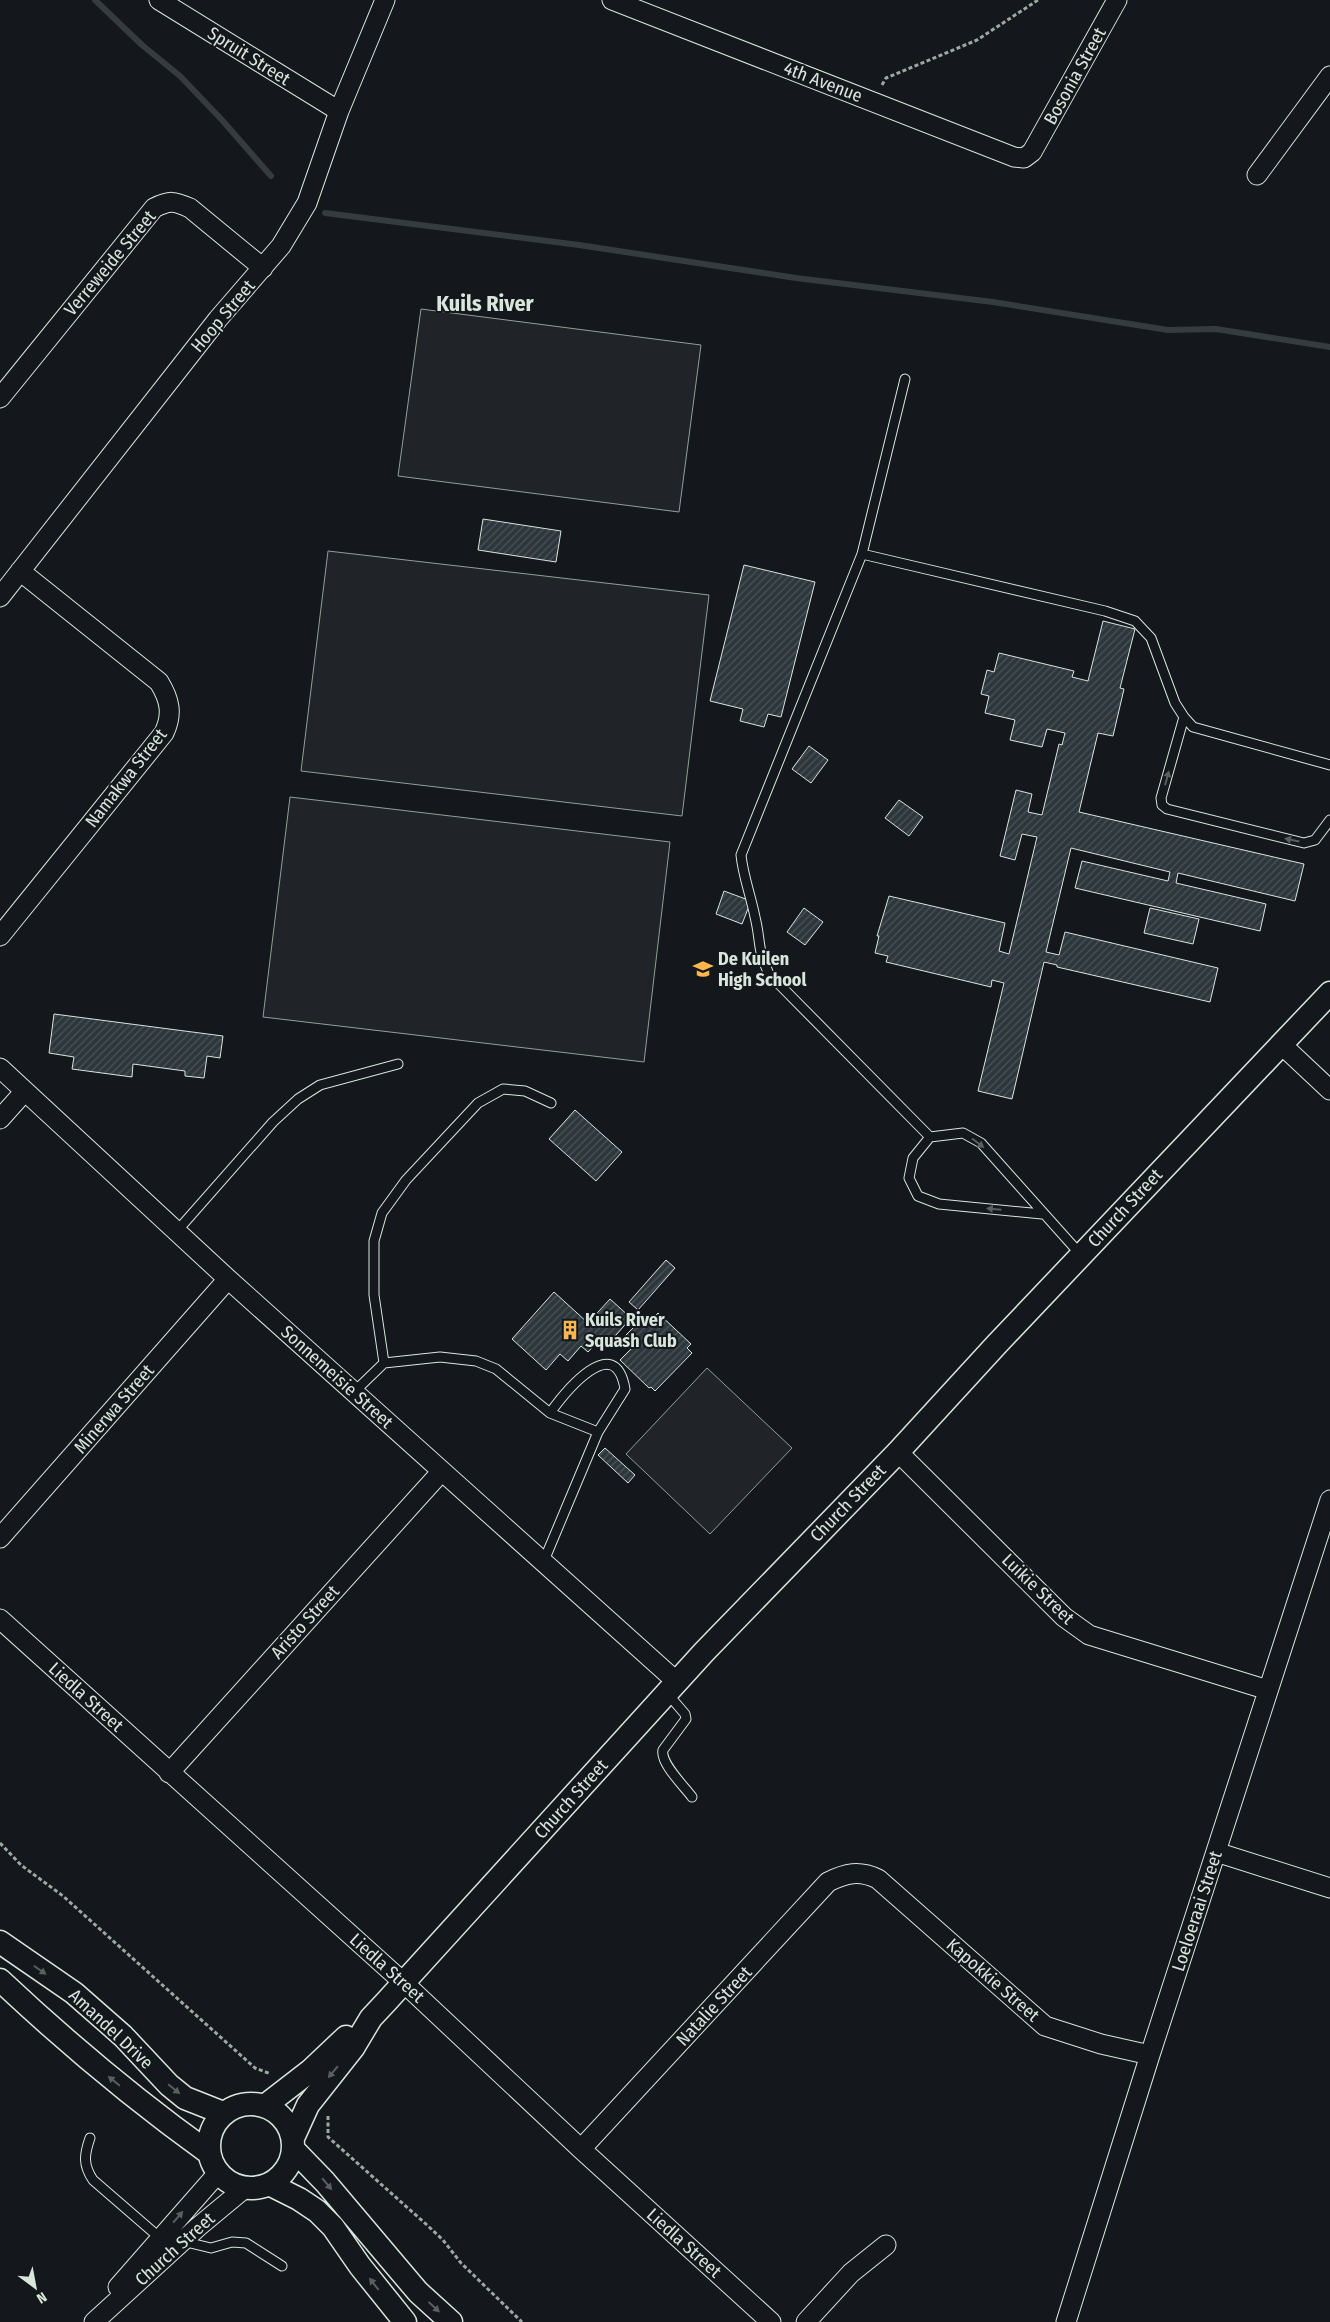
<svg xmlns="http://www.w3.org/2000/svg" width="1330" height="2322" font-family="'Fira Sans Condensed',sans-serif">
<defs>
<pattern id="building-hatch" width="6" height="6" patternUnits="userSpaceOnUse" patternTransform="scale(1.25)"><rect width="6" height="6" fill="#2c363c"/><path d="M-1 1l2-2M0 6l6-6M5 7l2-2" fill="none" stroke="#4a5358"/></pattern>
</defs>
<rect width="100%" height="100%" fill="#14181c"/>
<path fill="#202428" stroke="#939e99" d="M 421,309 L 701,345 L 679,512 L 398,476 Z
M 328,551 L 709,595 L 682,816 L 301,771 Z
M 290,797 L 670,842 L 644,1062 L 263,1017 Z
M 707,1368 L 792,1448 L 710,1534 L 626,1454 Z"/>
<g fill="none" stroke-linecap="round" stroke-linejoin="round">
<path stroke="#363b3e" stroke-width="6" d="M 95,0 L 142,45 L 180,76 L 222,120 L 271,176
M 325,213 L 579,245 L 796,278 L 993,302 L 1168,330 L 1216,329 L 1330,347"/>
</g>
<path fill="url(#building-hatch)" stroke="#d8e6dc" d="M 483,519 L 561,531 L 556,562 L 478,550 Z
M 744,565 L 815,582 L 781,717 L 768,714 L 764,727 L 740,721 L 743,709 L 710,701 Z
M 1103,621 L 1135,629 L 1120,688 L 1124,689 L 1113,736 L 1098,733 L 1079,812 L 1304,864 L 1295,901 L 1178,873 L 1176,883 L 1266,904 L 1260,931 L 1075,888 L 1082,861 L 1168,881 L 1170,872 L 1071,848 L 1046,952 L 1059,955 L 1065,932 L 1218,968 L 1210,1002 L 1057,967 L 1057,965 L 1044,962 L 1012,1099 L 978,1091 L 1004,983 L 992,980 L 991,987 L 886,962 L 888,956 L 875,953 L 879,936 L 877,936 L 889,896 L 1005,923 L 999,951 L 1009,954 L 1037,837 L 1022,834 L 1015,860 L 1000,856 L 1016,790 L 1032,794 L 1028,812 L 1042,815 L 1059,744 L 1062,745 L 1065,733 L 1047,729 L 1042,747 L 1010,740 L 1015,720 L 985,713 L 989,696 L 981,694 L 987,670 L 994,672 L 999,653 L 1074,671 L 1072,677 L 1088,681 Z
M 809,746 L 828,760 L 811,783 L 792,769 Z
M 899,800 L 923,817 L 909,836 L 885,818 Z
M 724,891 L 751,901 L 742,924 L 716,914 Z
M 804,908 L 823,922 L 805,945 L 787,932 Z
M 1150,908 L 1199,919 L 1193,944 L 1144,933 Z
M 54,1014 L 223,1036 L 220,1058 L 207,1056 L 204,1078 L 185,1076 L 185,1071 L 133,1064 L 132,1077 L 72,1069 L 74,1057 L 49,1053 Z
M 575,1110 L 622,1152 L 596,1181 L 549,1139 Z
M 666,1260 L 675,1268 L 638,1310 L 629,1302 Z
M 554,1292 L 588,1323 L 610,1299 L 631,1318 L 609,1343 L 602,1337 L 588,1352 L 581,1346 L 568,1361 L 560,1354 L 546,1370 L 512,1339 Z
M 658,1313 L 691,1344 L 687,1348 L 692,1353 L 655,1391 L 651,1387 L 649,1388 L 620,1360 L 635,1345 L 625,1336 L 642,1319 L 648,1324 Z
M 605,1448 L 635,1475 L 628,1483 L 598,1455 Z"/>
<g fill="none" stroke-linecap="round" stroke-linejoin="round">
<defs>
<path id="service" d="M 905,379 L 862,554 L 741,855 C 743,876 751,896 755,917 C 761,941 757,950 769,974 L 930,1137
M 862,554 L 1105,611 L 1135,621 L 1151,638 L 1175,703 L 1184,717 L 1193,727 L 1330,765
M 1184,717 L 1161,798 L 1162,805 L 1167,809 L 1304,843 L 1315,840 L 1330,820
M 1042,1214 L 939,1204 L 918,1196 L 909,1178 L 913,1158 L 930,1137 L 963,1133 L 981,1143 L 1081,1255
M 177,1231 L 273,1122 L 298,1099 L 320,1085 L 398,1064
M 384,1363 L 374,1295 L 374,1241 L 382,1213 L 406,1180 L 478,1103 L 503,1089 L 525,1091 L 551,1103
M 354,1392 L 384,1363 L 440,1357 L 476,1361 L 496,1369 L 550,1413 L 598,1432
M 543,1563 L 598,1432 L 625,1389 C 615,1330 565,1392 550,1413
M 667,1693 L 685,1714 L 686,1719 L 663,1750 C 660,1763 684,1786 692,1797
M 90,2138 C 84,2155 83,2165 93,2180 L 160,2238
M 182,2241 L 211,2248 L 232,2242 L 246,2243 L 282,2266"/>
<path id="minor" d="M 159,0 L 339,111
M 612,0 L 1014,157 L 1024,158 L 1032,152 L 1117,0
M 1257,175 L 1330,76
M 0,398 L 154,208 C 170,200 174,201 190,208 L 263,268
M 0,597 L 218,319 L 281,246 L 307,203 L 339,111 L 385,0
M 0,936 L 164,733 C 173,714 170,700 159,682 L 20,571
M 1282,1045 L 1330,1090
M 0,1068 L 228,1279 L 677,1682
M 0,1119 L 25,1091
M 898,1452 L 1064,1617 L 1089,1635 L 1268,1690
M 0,1538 L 228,1279
M 0,1619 L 404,1983 L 581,2149 L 771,2322
M 169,1773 L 442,1471
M 1216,1852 L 1330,1888
M 581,2149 L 828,1882 C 846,1873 859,1870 878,1879 L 1045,2026 L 1101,2044 L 1150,2055
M 118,2287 L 218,2173
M 94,2322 L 198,2227 L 245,2188
M 806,2322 L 851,2273 L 886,2245
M 1066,2322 L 1150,2055 L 1330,1500"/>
<path id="tertiary" d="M 0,1942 L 74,1993 L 123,2036 L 169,2085 L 185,2098 L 223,2113
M 0,1980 C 66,2042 135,2100 209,2153
M209 2146a42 42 0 1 1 84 0a42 42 0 1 1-84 0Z
M 266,2105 L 310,2071 L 346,2037
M 293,2138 L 308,2105 L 353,2048 L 371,2018 L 386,2002 L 704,1652 L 898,1452 L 997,1344 L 1330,993
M 293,2149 L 325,2182 L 418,2292 L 451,2322
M 269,2184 L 299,2199 L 317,2211 L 333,2227 L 360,2266 L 405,2322"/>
</defs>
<use href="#service" stroke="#d8e6dc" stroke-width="11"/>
<use href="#minor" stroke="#d8e6dc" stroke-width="21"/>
<use href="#tertiary" stroke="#d8e6dc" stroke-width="25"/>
<path stroke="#9da8a2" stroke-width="3" stroke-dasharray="4 2.5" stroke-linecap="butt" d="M 882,85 L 886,78 L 977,40 L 1038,0
M 0,1843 L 21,1865 L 63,1896 L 255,2068 L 271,2074
M 328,2116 L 328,2137 L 427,2225 L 443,2240 L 461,2263 L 522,2322"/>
<use href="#service" stroke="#14181c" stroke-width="9"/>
<use href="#minor" stroke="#14181c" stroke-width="19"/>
<use href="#tertiary" stroke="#14181c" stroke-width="22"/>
</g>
<defs><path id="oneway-solid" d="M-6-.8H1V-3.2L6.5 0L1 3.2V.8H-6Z" transform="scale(1.25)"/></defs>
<g fill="#59605f">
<use href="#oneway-solid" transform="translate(1167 778) rotate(-75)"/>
<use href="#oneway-solid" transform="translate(1292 840) rotate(-168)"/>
<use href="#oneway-solid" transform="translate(978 1143) rotate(37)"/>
<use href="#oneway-solid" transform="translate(994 1209) rotate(-175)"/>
<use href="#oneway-solid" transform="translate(40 1970) rotate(35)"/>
<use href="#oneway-solid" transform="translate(333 2072) rotate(130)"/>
<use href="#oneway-solid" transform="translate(114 2081) rotate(-141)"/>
<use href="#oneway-solid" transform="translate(174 2089) rotate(39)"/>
<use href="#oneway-solid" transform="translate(327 2184) rotate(50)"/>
<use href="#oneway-solid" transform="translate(178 2217) rotate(-49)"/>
<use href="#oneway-solid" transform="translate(374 2284) rotate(-128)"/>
<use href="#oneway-solid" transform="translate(434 2307) rotate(43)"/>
</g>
<defs>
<symbol id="school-bare" viewBox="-9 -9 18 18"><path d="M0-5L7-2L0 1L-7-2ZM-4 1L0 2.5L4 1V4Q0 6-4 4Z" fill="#ffb74d" stroke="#14181c" stroke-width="2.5" paint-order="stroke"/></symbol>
<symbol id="building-bare" viewBox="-9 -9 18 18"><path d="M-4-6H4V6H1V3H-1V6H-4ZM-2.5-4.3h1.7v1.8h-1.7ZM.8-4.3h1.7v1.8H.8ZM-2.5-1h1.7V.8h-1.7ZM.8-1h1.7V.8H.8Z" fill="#ffb74d" stroke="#14181c" stroke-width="2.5" paint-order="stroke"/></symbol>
</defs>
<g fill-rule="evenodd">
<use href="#school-bare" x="689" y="955" width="28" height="28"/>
<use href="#building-bare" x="556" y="1316" width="28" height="28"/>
</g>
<g text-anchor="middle" stroke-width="4" stroke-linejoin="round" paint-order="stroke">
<g font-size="18" fill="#d8e6dc" stroke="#14181c">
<text transform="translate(249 56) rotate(32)" y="6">Spruit Street</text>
<text transform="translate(1075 76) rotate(-61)" y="6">Bosonia Street</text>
<text transform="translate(823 82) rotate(21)" y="6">4th Avenue</text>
<text transform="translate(110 263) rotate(-50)" y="6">Verreweide Street</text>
<text transform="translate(223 316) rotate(-50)" y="6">Hoop Street</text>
<text transform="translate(126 778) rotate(-52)" y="6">Namakwa Street</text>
<text transform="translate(1125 1208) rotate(-47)" y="6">Church Street</text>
<text transform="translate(337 1377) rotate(42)" y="6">Sonnemeisie Street</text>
<text transform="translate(114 1409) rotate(-49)" y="6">Minerwa Street</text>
<text transform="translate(848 1503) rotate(-46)" y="6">Church Street</text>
<text transform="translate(1038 1589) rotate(44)" y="6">Luikie Street</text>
<text transform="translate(305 1622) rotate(-48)" y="6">Aristo Street</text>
<text transform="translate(86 1697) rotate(42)" y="6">Liedla Street</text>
<text transform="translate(571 1799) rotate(-48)" y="6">Church Street</text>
<text transform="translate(1197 1911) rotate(-72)" y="6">Loeloeraai Street</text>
<text transform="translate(387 1968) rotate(42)" y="6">Liedla Street</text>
<text transform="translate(993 1980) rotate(41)" y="6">Kapokkie Street</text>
<text transform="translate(714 2006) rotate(-47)" y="6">Natalie Street</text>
<text transform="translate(111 2029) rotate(43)" y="6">Amandel Drive</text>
<text transform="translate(684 2243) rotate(42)" y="6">Liedla Street</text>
<text transform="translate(175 2249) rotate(-42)" y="6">Church Street</text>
</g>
<g font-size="18" font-weight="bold" fill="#d8e6dc" stroke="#14181c" text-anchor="start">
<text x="718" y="965">De Kuilen<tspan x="718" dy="21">High School</tspan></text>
<text x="585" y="1326">Kuils River<tspan x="585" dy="21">Squash Club</tspan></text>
</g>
<g font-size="22" font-weight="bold" fill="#d8e6dc" stroke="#14181c">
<text x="485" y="311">Kuils River</text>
</g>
</g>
<g transform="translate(35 2287) rotate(148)" stroke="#14181c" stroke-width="4" paint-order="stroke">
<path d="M0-4L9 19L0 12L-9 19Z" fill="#d8e6dc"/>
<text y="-8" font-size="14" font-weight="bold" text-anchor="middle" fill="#d8e6dc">N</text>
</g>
</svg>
